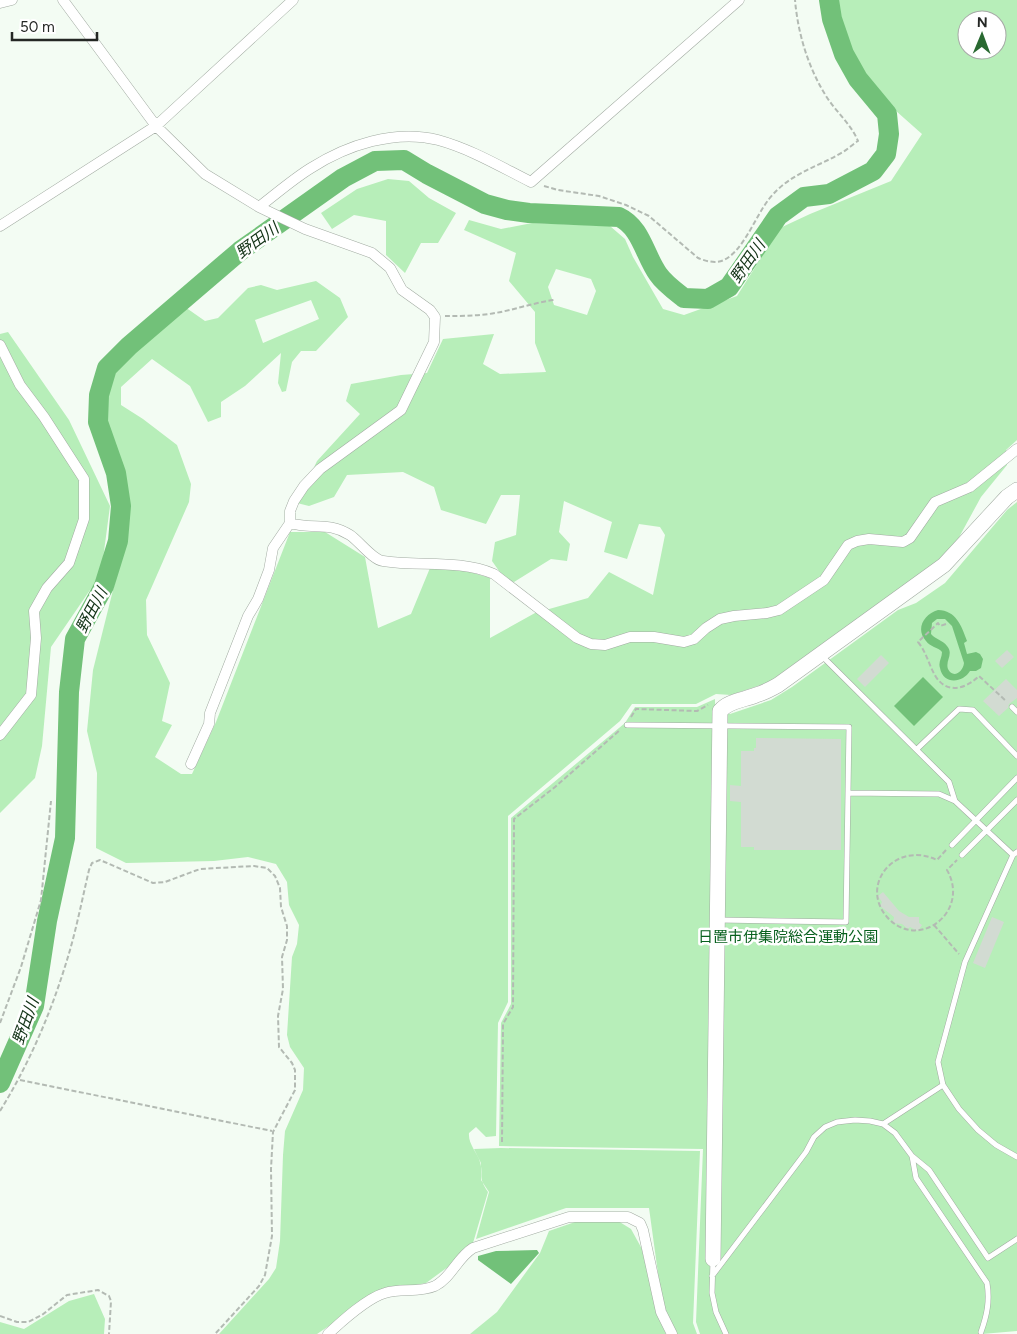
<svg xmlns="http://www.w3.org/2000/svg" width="1017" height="1334" font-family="Figtree,'Noto Sans JP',sans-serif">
<rect width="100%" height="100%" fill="#f3fcf3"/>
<path fill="#b7eeb9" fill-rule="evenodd" d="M 830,0 L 1017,0 L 1017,440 L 1006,450 L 1007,465 L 981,497 L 951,552 L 769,682 L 731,695 L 716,694 L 696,704 L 632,704 L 620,721 L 508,816 L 508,1002 L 498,1023 L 496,1136 L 486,1137 L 476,1127 L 469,1133 C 468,1144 477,1152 480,1162 C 484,1176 477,1176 488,1192 L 473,1243 L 452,1264 L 426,1283 L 379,1292 L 317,1334 L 219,1334 L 269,1279 L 276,1268 L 280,1241 L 283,1155 L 285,1131 L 303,1090 L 304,1068 L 290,1047 L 287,1035 L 292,957 L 297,944 L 299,925 L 289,905 L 287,882 L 276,864 L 248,857 L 214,861 L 126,863 L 96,848 L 97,773 L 87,731 L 93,670 L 117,574 L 130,504 L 105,420 L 111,371 L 185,307 L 205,321 L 218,318 L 248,288 L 261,285 L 277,290 L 316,281 L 340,298 L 348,317 L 316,351 L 301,351 L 292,362 L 286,391 L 282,392 L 278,383 L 281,353 L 245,386 L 221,402 L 221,417 L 208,422 L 190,386 L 152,359 L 121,387 L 121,405 L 143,419 L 177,445 L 191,484 L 189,502 L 146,600 L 147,635 L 170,683 L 162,721 L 172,725 L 155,757 L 181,774 L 192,774 L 216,722 L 290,532 L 325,532 L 365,557 L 378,628 L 411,614 L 430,568 L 467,571 L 490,578 L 490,638 L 535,613 L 588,598 L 609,572 L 653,595 L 665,535 L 660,527 L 639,524 L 627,559 L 604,552 L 612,522 L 564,501 L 559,532 L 570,544 L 567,561 L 551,559 L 514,582 L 504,578 L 492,561 L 495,542 L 516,535 L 520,495 L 501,495 L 486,524 L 441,510 L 434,487 L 403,472 L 347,475 L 334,497 L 309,506 L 297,503 L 317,461 L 360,414 L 346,401 L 351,384 L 401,375 L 427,373 L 443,339 L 494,334 L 483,364 L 500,374 L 546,372 L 535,343 L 535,312 L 509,281 L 516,253 L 464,230 L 469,220 L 501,229 L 532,223 L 610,226 L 625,239 L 633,257 L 663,309 L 684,315 L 737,296 L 780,228 L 810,214 L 891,181 L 922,134 L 869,87 L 836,47 ZM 967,20 L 997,20 L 997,50 L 967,50 ZM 556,269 L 591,279 L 596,291 L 587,315 L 554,305 L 548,287 ZM 311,300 L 319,319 L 263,343 L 255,320 Z
M 388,179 L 409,181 L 429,198 L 456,213 L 438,243 L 421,243 L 405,273 L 386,255 L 386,221 L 354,215 L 332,229 L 321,213 L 357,189 Z
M 8,332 L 69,420 L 110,506 L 101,574 L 51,647 L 42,746 L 35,778 L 0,813 L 0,334 Z
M 1017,502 L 1017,1331 L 982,1334 L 700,1334 L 696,1322 L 703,1149 L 499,1146 L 501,1023 L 511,1004 L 511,818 L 625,723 L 635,707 L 697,707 L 715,699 L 715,704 L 730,714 L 771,700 L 792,687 L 898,610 L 916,603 L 945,583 L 1007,510 Z
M 501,1148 L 700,1151 L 693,1323 L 697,1334 L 677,1334 L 666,1312 L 661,1295 L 649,1208 L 566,1208 L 476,1239 L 489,1192 L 481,1180 L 481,1163 L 474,1149 Z
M 618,1221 L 631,1229 L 642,1249 L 656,1312 L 666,1334 L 470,1334 L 497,1312 L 540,1253 L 549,1231 L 575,1222 Z
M 94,1294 L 105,1319 L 104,1334 L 0,1334 L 0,1322 L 24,1329 L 69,1301 Z"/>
<path fill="#72c179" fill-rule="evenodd" d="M 938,610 C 956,610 962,627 967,641 L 964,643 L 967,654 L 976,652 L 980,654 L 983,659 L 981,668 L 976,671 L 970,671 C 963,683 943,685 940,668 C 938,662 942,658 942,652 C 938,647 930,647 926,641 C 915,629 924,614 938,610 ZM 937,619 L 945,619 L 952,626 L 964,663 C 963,672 953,679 948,669 C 945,661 954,654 947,646 C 943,640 936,640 931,634 L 932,623 Z
M 923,677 L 943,697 L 914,726 L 894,706 Z
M 537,1250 L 539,1253 L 511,1284 L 478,1260 L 478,1256 L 496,1251 Z"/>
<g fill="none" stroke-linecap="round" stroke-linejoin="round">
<path stroke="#72c179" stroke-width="20" d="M 0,1083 L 34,1006 L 47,921 L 65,838 L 69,692 L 75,639 L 104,586 L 118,541 L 121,506 L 116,473 L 98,422 L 99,395 L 107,368 L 129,346 L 240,251 L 343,178 L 375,161 L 404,160 L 427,174 L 485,204 L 507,210 L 529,213 L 619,217 C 641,227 645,256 658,274 C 664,283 675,291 684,298 L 708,299 L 729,287 L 778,216 L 804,197 L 829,194 L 873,171 L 886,154 L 889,134 L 887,114 L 858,79 L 844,54 L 832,19 L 829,0"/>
</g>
<path fill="#d2dbd2" d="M 1007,650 L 1014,657 L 1002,668 L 995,661 Z
M 881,655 L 889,663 L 865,687 L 857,679 Z
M 1006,679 L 1017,690 L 1017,698 L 1009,704 L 1008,708 L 999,716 L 983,701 Z
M 756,738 L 841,739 L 841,850 L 754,850 L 754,847 L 741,847 L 741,802 L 730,801 L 730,785 L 741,786 L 741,751 L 754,751 L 754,748 L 756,748 Z
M 883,892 L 899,911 L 909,917 L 919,917 L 919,923 L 922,925 L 918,931 L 910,927 L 908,929 L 902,924 L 893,923 L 894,917 L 880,906 L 882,902 L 878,896 Z
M 992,917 L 1004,922 L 985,968 L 973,963 Z"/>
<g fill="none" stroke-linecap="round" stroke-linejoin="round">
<defs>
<path id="lane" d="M 821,655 L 949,782 L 955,801
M 1012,707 L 1017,712
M 627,725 L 849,727 L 846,922 L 719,920
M 917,749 L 959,709 L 973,710 L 1017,756
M 848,793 L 939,794 L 955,801 L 1013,855
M 952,845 L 1017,778
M 1017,852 L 1013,855 L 965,962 L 938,1062 L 943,1085 L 959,1109 L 978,1130 L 996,1145 L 1017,1157
M 962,855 L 1017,800
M 883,1124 L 943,1085
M 912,1156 L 929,1170 L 988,1258 L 1017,1239
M 713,1260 L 712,1293 L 716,1312 L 726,1334
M 712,1276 L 806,1152 L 814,1137 L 825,1127 L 837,1122 L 855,1120 L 870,1121 L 883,1124 L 895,1133 L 912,1156 L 916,1178 L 987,1283 C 990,1301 987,1315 981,1332"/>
<path id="street" d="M 63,0 L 156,126 L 205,174 L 259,207 L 305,229 L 372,253 L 390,268 L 402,290 L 430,310 L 435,317 L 434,342 L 401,410 L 320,469 L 304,486 L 294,501 L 290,511 L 290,523 C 313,530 328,521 350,535 C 359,541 373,560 383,561 C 420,567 458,559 494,574 L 577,638 L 591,644 L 605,645 L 630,637 L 654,637 L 684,642 L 694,639 L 706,628 L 720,619 L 734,616 L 767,613 L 779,610 L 824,580 L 848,545 L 857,541 L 869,539 L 903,542 L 910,538 L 935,502 L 970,487 L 1017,449
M 0,3 L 12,0
M 259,207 C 276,194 293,179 311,168 C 347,145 395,129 438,140 C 471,149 501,167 531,182 L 739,0
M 0,226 L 156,126 L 293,0
M 0,345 L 20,385 L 44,417 L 84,479 L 84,519 L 69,563 L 47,588 L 34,611 L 36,638 L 31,695 L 0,735
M 191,764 L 209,724 L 210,713 L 248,616 L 258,599 L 269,570 L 273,548 L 290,523
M 328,1334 C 342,1321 367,1298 385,1293 C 401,1288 419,1293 435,1286 C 452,1277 457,1258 473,1248 L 569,1217 L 628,1217 L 640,1223 L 643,1230 L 661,1312 L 672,1334"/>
<path id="secondary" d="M 713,1259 L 720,711 C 728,701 744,700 756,695 C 763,693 771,689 778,685 L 944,565 L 1007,497 L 1017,490"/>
</defs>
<use href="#lane" stroke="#a2aba2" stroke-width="6"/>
<use href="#street" stroke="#a2aba2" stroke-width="11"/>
<use href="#secondary" stroke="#a2aba2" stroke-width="16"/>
<path stroke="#b3bab3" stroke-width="2" stroke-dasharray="5 2.5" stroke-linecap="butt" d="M 544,186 L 558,190 L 599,196 L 626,205 L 649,216 L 698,258 C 705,261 716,264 724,260 C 744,250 755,217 769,199 C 790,173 816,168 843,152 C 848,149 853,144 858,141 C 851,124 836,112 826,96 C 808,67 798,34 795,0
M 445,316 C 459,316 474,316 489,314 C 511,311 532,303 554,300
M 946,624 L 940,626 L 938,623 L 918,642 C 927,653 929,666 936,677 C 948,695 967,688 979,676 L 1006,701
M 631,717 L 636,709 L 697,711 L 708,705
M 946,850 L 937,860 C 895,840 859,885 887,917 C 918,952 971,912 947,870 L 957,860
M 934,925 L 959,954
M 0,1023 L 21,967 L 41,900 L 51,801
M 20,1080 L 272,1131
M 0,1111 C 29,1064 51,1013 67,960 C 76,931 82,900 89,870 L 92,863 L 100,860 L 153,883 L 165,882 L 200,869 L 254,866 L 267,868 L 275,876 L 280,888 L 281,907 L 287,926 L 287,940 L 282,957 L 283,989 L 278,1016 L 279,1047 L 292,1063 L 295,1070 L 295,1090 L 273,1132 L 271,1169 L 272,1236 L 265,1275 L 259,1286 L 215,1334
M 502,1142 L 503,1024 L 513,1007 L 514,819 L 555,787 L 620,730
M 0,1316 L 17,1322 L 28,1322 L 42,1315 L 67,1295 L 98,1290 L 109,1296 L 111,1301 L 109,1334"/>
<use href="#lane" stroke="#fff" stroke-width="5"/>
<use href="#street" stroke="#fff" stroke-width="10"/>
<use href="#secondary" stroke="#fff" stroke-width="15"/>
</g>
<g text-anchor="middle" stroke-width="5" stroke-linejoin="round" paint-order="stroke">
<g font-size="15" fill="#09611f" stroke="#fff">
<text x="788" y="942">日置市伊集院総合運動公園</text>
</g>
<g font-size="16" font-style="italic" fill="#123216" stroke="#fff">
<text transform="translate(257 240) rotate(-36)" y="6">野田川</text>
<text transform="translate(747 261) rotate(-55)" y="6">野田川</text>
<text transform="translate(91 610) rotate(-62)" y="6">野田川</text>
<text transform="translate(25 1021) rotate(-70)" y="6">野田川</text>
</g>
</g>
<g transform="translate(982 35) rotate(1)"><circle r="24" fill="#ffffff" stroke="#a7a9a7"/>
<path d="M0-4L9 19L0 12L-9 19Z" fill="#296931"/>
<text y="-8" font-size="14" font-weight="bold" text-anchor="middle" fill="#242724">N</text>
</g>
<path d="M12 32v8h85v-8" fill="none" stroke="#242724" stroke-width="2.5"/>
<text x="20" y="32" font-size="15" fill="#242724" stroke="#ffffff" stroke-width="4" paint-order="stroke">50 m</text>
</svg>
